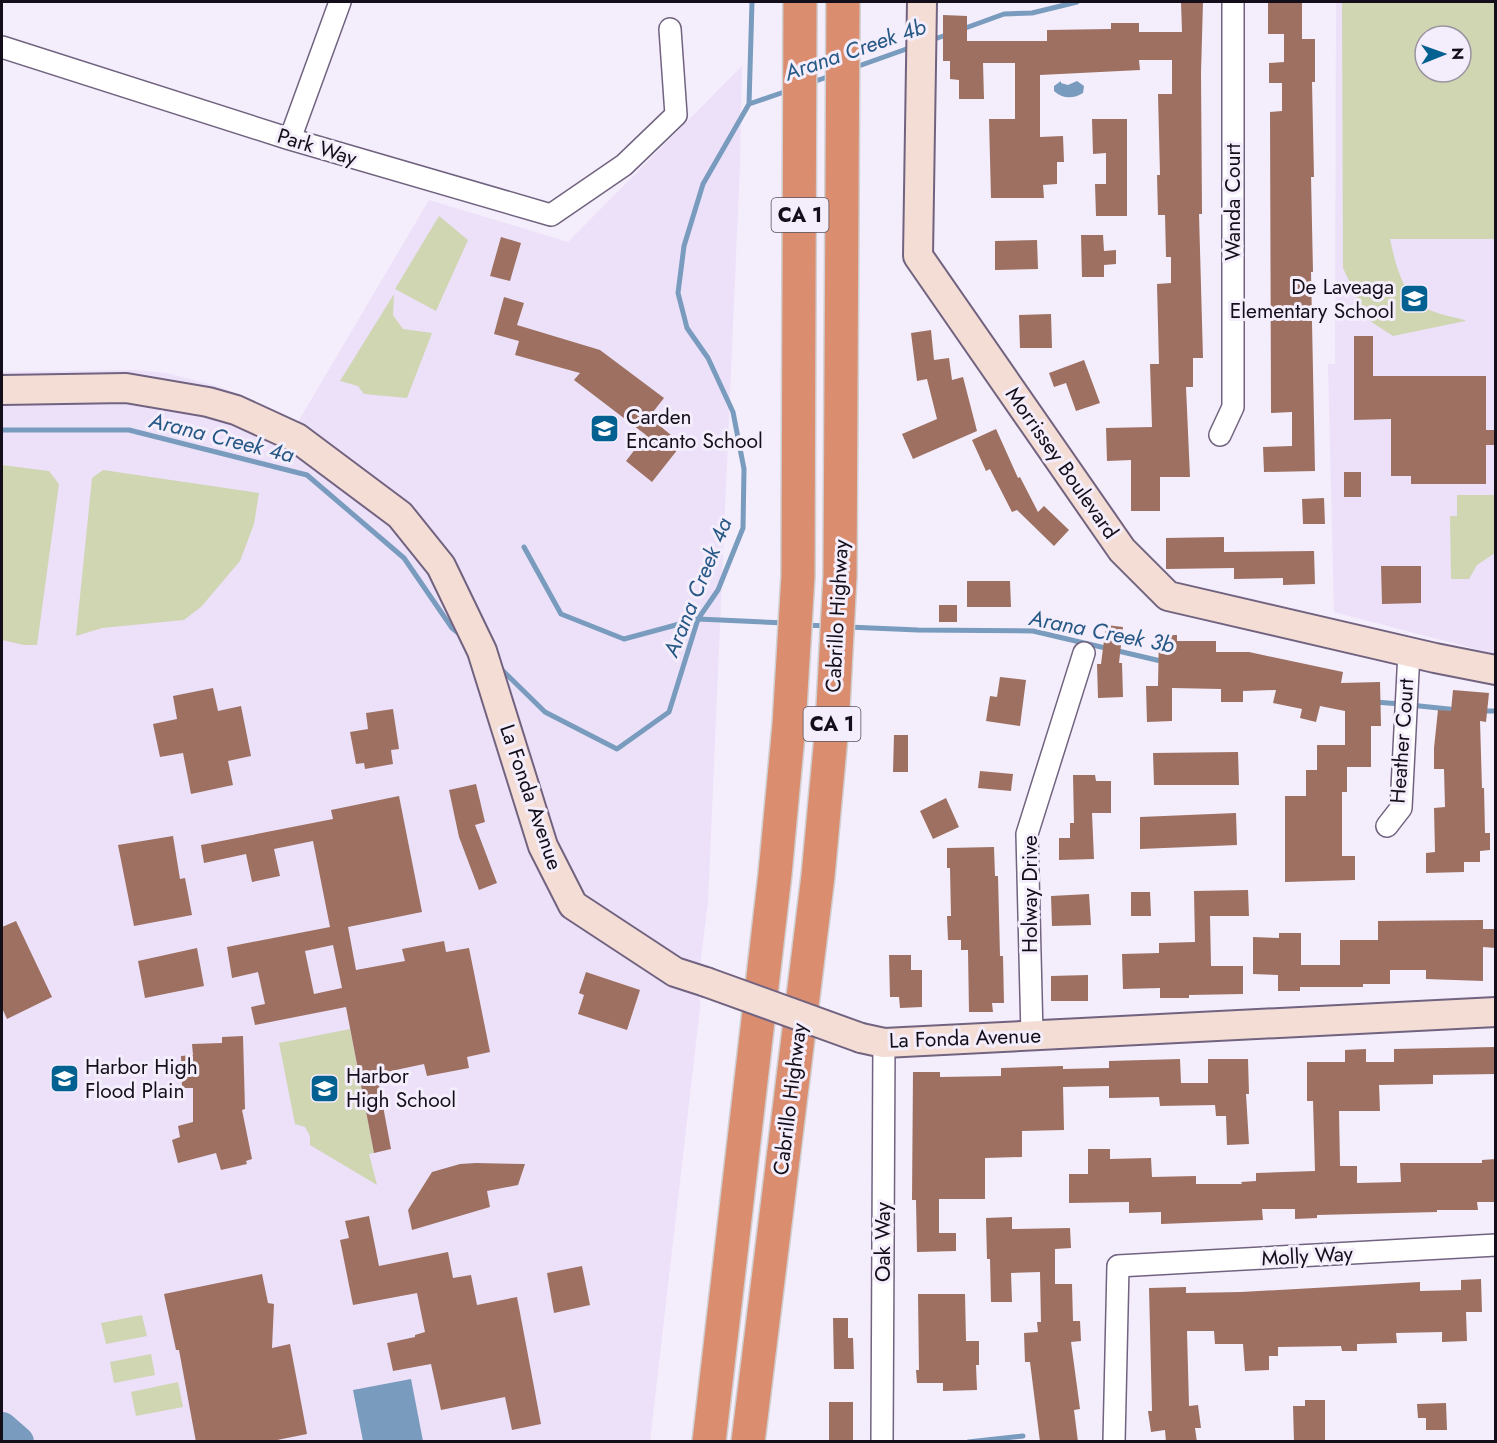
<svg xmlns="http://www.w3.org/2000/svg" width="1497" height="1443" font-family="Jost,sans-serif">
<rect width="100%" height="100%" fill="#f4edfb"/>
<path fill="#ece1f9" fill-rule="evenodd" d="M 1336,2 L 1495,2 L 1495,654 L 1334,612 L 1328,364 L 1335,364 ZM 1425,36 L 1461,36 L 1461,72 L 1425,72 Z
M 742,66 L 740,163 L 708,902 L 700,965 L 700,1008 L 650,1441 L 2,1441 L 2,372 L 134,370 L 166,373 L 220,387 L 267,406 L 298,422 L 429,200 L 568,242 Z"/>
<path fill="#d0d5b2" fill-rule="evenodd" d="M 1342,2 L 1495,2 L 1495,239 L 1390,239 C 1396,266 1403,299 1432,311 C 1442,315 1454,317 1465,320 L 1465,321 L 1393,336 L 1367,319 L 1343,268 ZM 1425,36 L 1461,36 L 1461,72 L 1425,72 Z
M 439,216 L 468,240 L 436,311 L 395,289 Z
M 394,294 L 393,315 L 403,329 L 432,333 L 407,398 L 364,394 L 358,386 L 340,381 Z
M 2,465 L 49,471 L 59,484 L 37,645 L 24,645 L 2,640 Z
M 103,470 L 259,493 L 254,524 L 240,561 L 201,607 L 184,620 L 102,628 L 76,636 L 92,478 Z
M 1457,495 L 1495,495 L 1495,553 L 1477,565 L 1469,579 L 1451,579 L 1450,516 L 1457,516 Z
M 350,1029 L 374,1153 L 369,1154 L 377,1185 L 310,1145 L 310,1136 L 305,1127 L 295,1124 L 279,1043 Z
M 142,1315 L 147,1336 L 106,1344 L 101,1323 Z
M 151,1354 L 155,1375 L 114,1383 L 110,1362 Z
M 178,1382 L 183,1407 L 136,1416 L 131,1392 Z"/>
<path fill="#799bbd" d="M 1061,81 L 1061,83 L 1068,85 L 1077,81 L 1084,86 L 1083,93 C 1074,99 1062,99 1054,91 L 1054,86 Z
M 411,1379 L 423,1441 L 363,1441 L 353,1390 Z"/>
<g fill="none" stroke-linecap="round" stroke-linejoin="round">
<path stroke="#799bbd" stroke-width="5" d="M 960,30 L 1004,14 L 1032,13 L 1077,2
M 929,41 L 949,34
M 853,68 L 912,47
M 810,83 L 833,75
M 749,104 L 787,91
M 749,104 L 752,2
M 2,430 L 129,430 L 307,475 L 404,558 L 452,628 L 462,636
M 524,547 L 561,614 L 624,639 L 698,619 L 785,623
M 806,625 L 827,626
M 848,627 L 918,630 L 1033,631 L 1165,662
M 499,667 L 545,712 L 617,749 L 669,712 L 698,619 L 718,590 L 743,528 L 744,469 L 733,412 L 708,358 L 687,328 L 678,293 L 684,246 L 703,184 L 749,104
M 1375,702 L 1401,704
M 1410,705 L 1458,710
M 1482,711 L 1496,711
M 968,1442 L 1023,1436"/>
<path stroke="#799bbd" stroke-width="32" d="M 2,1428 L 18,1442"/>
</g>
<path fill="#9d7061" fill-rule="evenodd" d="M 1181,2 L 1203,2 L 1201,73 L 1202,214 L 1199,214 L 1203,358 L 1193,358 L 1193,387 L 1186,387 L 1190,477 L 1160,477 L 1160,511 L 1131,511 L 1131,460 L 1107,461 L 1106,428 L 1152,427 L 1150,364 L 1159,364 L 1157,284 L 1171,283 L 1171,257 L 1166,257 L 1165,215 L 1158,215 L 1157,175 L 1160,175 L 1158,94 L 1172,94 L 1172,60 L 1139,60 L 1140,70 L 1040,75 L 1040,137 L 1063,136 L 1064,162 L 1057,162 L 1057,184 L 1043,185 L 1044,198 L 991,198 L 989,119 L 1015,119 L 1015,63 L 983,63 L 984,99 L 959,99 L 959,80 L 950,79 L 950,61 L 943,61 L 943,15 L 967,16 L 967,41 L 1047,41 L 1047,30 L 1111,29 L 1111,23 L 1139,23 L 1139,32 L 1182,32 Z
M 1268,2 L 1302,2 L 1302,39 L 1315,39 L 1315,82 L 1312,82 L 1314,177 L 1311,177 L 1313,272 L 1311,272 L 1315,471 L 1264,472 L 1263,447 L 1292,446 L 1292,412 L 1271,413 L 1270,112 L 1282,111 L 1282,83 L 1269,83 L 1269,63 L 1284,62 L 1284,34 L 1268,34 Z
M 1092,119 L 1127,119 L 1127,216 L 1096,216 L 1095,184 L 1106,184 L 1106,153 L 1093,154 Z
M 1081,235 L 1103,235 L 1104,251 L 1116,250 L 1116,264 L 1104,265 L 1104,277 L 1082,277 Z
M 501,237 L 521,243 L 510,281 L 490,276 Z
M 1037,240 L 1038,269 L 995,270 L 995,241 Z
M 504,297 L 524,303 L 517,325 L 600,350 L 664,398 L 649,417 L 682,444 L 652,482 L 626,461 L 646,435 L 574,380 L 580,373 L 515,355 L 519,341 L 494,334 Z
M 1051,314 L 1052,348 L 1020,348 L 1019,315 Z
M 931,330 L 934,360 L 949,358 L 952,380 L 963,377 L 977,431 L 913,459 L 902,434 L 937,419 L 927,379 L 917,381 L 911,333 Z
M 1354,336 L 1373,336 L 1373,376 L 1486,376 L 1486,430 L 1496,430 L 1496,445 L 1486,445 L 1486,484 L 1411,484 L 1411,476 L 1391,476 L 1391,419 L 1354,420 Z
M 1084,360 L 1100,403 L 1076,411 L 1066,383 L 1054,387 L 1049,373 Z
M 996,429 L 1018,478 L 1020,477 L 1038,512 L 1044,506 L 1069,530 L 1054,546 L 1017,510 L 1012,512 L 990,469 L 986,471 L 972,440 Z
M 1344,472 L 1361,472 L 1361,497 L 1344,497 Z
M 1324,498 L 1325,524 L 1303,524 L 1302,499 Z
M 1224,537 L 1224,552 L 1314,551 L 1315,584 L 1283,585 L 1283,578 L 1234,579 L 1234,568 L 1166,569 L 1166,538 Z
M 1381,566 L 1421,566 L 1421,603 L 1382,604 Z
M 967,581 L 1010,581 L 1011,607 L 967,607 Z
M 939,605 L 957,605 L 957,622 L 939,622 Z
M 1106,625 L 1123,627 L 1119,663 L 1122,663 L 1123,697 L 1098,698 L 1097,664 L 1101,664 Z
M 1159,635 L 1177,635 L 1177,641 L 1216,641 L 1216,652 L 1249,652 L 1343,672 L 1341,683 L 1380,682 L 1381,726 L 1371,726 L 1371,767 L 1347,767 L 1347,792 L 1342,792 L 1342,856 L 1355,856 L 1355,880 L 1285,882 L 1285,796 L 1306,796 L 1306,770 L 1317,770 L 1317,745 L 1345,745 L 1345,711 L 1320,706 L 1316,722 L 1300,718 L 1302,709 L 1273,703 L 1276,690 L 1243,691 L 1243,702 L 1221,702 L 1221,689 L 1172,688 L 1172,721 L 1147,722 L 1146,686 L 1158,686 Z
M 1000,677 L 1026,680 L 1020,726 L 986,721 L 990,696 L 997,697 Z
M 213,688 L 218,711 L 241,706 L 251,756 L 228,761 L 233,785 L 191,794 L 183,753 L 160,757 L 153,724 L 177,719 L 173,696 Z
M 1453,690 L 1489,693 L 1486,722 L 1480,721 L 1482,788 L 1484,788 L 1485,833 L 1490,833 L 1490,850 L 1480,851 L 1480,862 L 1464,862 L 1464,872 L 1426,873 L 1426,853 L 1435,852 L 1434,808 L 1445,807 L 1444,769 L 1434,769 L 1434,748 L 1438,710 L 1451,711 Z
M 393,709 L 399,749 L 391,750 L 393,764 L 365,769 L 364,763 L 356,764 L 350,732 L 368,729 L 366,713 Z
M 894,735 L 908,735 L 908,772 L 893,772 Z
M 1238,752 L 1239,785 L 1154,785 L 1153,753 Z
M 980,771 L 1013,774 L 1011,791 L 978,788 Z
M 1073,775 L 1095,775 L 1096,781 L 1111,781 L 1111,813 L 1092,813 L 1094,859 L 1059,860 L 1059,838 L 1070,838 L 1070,823 L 1074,823 Z
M 476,784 L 485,822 L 475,825 L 497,883 L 479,890 L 459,837 L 449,790 Z
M 399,796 L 422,912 L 348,927 L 356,970 L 405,961 L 402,949 L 444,941 L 446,952 L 469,948 L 490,1052 L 467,1057 L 469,1068 L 427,1076 L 424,1064 L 377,1074 L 391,1149 L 374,1153 L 346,1007 L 255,1025 L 251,1007 L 265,1004 L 258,972 L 232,978 L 227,947 L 330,927 L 313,841 L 274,849 L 280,876 L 252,882 L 246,854 L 204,863 L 201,845 L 333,819 L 331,810 ZM 333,945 L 342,988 L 314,994 L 305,951 Z
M 946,798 L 959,827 L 933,839 L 920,811 Z
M 1236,813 L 1237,845 L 1140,849 L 1140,817 Z
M 173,836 L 180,879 L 185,878 L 192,915 L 134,926 L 118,845 Z
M 994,847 L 995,876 L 998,876 L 1000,956 L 1003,956 L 1004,1003 L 992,1003 L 993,1012 L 969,1012 L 968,950 L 961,950 L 961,940 L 948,940 L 947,916 L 951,916 L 950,868 L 947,868 L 947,848 Z
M 1248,890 L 1249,916 L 1210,916 L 1211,966 L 1243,966 L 1243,994 L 1189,995 L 1189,998 L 1160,998 L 1160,988 L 1123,989 L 1122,954 L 1159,953 L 1159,943 L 1195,942 L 1194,891 Z
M 1131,892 L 1150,892 L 1151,916 L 1131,916 Z
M 1089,894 L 1091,925 L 1052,926 L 1051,896 Z
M 1483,920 L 1483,929 L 1496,929 L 1496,948 L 1483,947 L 1483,981 L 1426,979 L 1426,970 L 1390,970 L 1390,984 L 1363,984 L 1363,987 L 1300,987 L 1300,991 L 1278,991 L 1278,975 L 1253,974 L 1253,937 L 1279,938 L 1279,933 L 1301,933 L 1301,965 L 1340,965 L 1340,940 L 1378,940 L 1378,921 Z
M 16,921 L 52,997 L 7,1019 L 2,1008 L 2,927 Z
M 197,948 L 204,986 L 145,998 L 138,961 Z
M 889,955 L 911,955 L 911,970 L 922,970 L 922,1007 L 900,1008 L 899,997 L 890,997 Z
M 586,972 L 640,990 L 627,1030 L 578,1014 L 584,995 L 579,993 Z
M 1088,975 L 1088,1001 L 1051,1001 L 1051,976 Z
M 243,1036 L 245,1109 L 242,1110 L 252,1159 L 246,1161 L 247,1164 L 221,1170 L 216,1153 L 178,1163 L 172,1140 L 180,1137 L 178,1126 L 193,1122 L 193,1088 L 182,1088 L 181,1056 L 193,1055 L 192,1044 L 222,1043 L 222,1037 Z
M 1496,1047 L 1496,1074 L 1433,1075 L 1433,1084 L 1379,1085 L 1380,1111 L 1339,1111 L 1340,1166 L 1357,1166 L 1357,1183 L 1401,1182 L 1400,1163 L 1482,1163 L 1482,1160 L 1496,1159 L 1496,1202 L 1477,1202 L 1478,1210 L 1437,1210 L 1437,1212 L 1317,1215 L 1317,1218 L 1295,1219 L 1295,1209 L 1262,1209 L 1263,1220 L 1161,1224 L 1161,1212 L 1129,1213 L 1129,1202 L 1069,1203 L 1069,1174 L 1088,1174 L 1088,1149 L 1110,1149 L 1110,1159 L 1151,1158 L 1152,1177 L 1196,1176 L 1196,1184 L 1242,1184 L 1241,1182 L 1256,1181 L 1256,1173 L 1315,1171 L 1313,1101 L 1307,1101 L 1307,1062 L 1345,1062 L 1345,1050 L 1366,1049 L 1366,1062 L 1394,1062 L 1394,1049 Z
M 1180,1059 L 1181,1083 L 1208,1083 L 1208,1059 L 1248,1059 L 1249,1094 L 1246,1094 L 1249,1144 L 1227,1145 L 1226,1116 L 1216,1116 L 1215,1105 L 1160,1106 L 1159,1097 L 1109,1098 L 1109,1086 L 1063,1087 L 1064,1130 L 1022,1131 L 1022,1157 L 985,1158 L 985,1199 L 939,1199 L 939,1233 L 956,1233 L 956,1251 L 917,1252 L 916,1200 L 912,1200 L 913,1072 L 940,1072 L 940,1077 L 1001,1076 L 1001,1068 L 1063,1066 L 1063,1069 L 1109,1068 L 1109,1061 Z
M 476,1163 L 525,1164 L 518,1185 L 487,1191 L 490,1207 L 412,1230 L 408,1210 L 432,1172 L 460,1164 Z
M 369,1216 L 379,1266 L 448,1252 L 453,1278 L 471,1275 L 477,1305 L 517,1297 L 541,1424 L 512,1430 L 505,1397 L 441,1410 L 431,1364 L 393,1371 L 387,1343 L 415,1337 L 415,1335 L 425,1332 L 417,1293 L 353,1305 L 340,1240 L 349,1238 L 345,1221 Z
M 1012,1217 L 1012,1229 L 1070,1228 L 1071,1248 L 1055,1249 L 1055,1284 L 1072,1284 L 1073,1321 L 1080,1321 L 1081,1341 L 1071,1342 L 1080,1409 L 1074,1410 L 1078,1442 L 1040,1442 L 1030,1362 L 1025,1362 L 1024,1333 L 1038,1332 L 1037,1322 L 1041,1322 L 1040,1272 L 1011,1273 L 1012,1302 L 991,1302 L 990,1259 L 987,1259 L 986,1218 Z
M 582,1266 L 590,1305 L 554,1313 L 547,1273 Z
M 262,1274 L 268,1303 L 274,1304 L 272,1348 L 290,1344 L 307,1434 L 267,1442 L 196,1442 L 179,1350 L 176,1350 L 164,1294 Z
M 1481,1279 L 1482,1312 L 1466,1312 L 1467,1341 L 1442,1342 L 1442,1332 L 1396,1333 L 1397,1343 L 1357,1344 L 1357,1351 L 1342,1351 L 1341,1346 L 1278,1347 L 1278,1356 L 1269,1356 L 1269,1370 L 1245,1371 L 1243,1344 L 1215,1344 L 1214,1331 L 1187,1331 L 1189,1406 L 1198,1405 L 1201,1428 L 1195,1428 L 1197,1442 L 1166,1442 L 1165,1430 L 1151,1432 L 1148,1411 L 1152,1411 L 1149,1288 L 1186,1287 L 1186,1293 L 1241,1292 L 1420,1282 L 1420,1291 L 1461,1290 L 1461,1280 Z
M 918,1294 L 965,1294 L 966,1341 L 979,1341 L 979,1365 L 976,1365 L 977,1390 L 943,1391 L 943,1383 L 917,1383 L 916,1370 L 919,1370 Z
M 833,1318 L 848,1318 L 848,1338 L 853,1338 L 854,1369 L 834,1369 Z
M 1305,1400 L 1325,1400 L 1325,1442 L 1294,1442 L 1293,1406 L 1305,1406 Z
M 829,1402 L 853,1402 L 853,1442 L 829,1442 Z
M 1446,1403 L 1447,1430 L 1426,1430 L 1426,1418 L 1418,1418 L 1417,1404 Z"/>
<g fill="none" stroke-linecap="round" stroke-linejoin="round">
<defs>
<path id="street" d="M 2,47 L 290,139 L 551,215 L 624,165 L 676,115 L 670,29
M 290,139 L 340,2
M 1220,435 L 1233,407 L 1233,2
M 1387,826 L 1401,808 L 1409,652
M 1032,1035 L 1027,834 L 1084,653
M 882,1442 L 884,1043
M 1114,1442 L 1118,1266 L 1496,1245"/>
<path id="secondary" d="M 922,2 L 918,256 L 1122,550 L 1168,596 L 1435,658 L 1496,670
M 2,390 L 126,388 L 208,402 L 236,410 L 297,438 L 400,515 L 441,566 L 482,651 L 543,846 L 573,905 L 675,972 L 706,982
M 861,1038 L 884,1043 L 1496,1012"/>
<path id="highway" d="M 709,1442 L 775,874 L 789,725 L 798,576 L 800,2
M 748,1442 L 818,876 L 832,726 L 840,576 L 843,2"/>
</defs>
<use href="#street" stroke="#716380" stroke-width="24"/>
<use href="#secondary" stroke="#716380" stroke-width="32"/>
<use href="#highway" stroke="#d0cfd1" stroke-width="36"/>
<use href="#street" stroke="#fff" stroke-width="21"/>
<use href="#secondary" stroke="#f4ddd4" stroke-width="28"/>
<use href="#highway" stroke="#da8d6f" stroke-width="33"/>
<defs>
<path id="secondary-bridge" d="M 706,982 L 861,1038"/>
</defs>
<use href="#secondary-bridge" stroke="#716380" stroke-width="32" stroke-linecap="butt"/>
<use href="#secondary-bridge" stroke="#f4ddd4" stroke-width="28"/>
</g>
<defs>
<symbol id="school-square" viewBox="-11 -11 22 22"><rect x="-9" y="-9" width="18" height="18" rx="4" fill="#036191" stroke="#f4edfb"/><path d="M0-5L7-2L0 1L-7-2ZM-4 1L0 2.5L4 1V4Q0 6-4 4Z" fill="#fff"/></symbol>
</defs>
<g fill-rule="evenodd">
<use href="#school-square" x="1398" y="282" width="33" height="33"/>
<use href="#school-square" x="588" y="412" width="33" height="33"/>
<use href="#school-square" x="48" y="1062" width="33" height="33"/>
<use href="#school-square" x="308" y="1072" width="33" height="33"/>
</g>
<g text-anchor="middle" stroke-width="6" stroke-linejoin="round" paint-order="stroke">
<g fill="#f4edfb" stroke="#56515d" stroke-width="1.5">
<rect x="771.5" y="198" width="57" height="34" rx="4.5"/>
<rect x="803.5" y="707" width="57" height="34" rx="4.5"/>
</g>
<g font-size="20" font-weight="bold" fill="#130e19">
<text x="800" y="222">CA 1</text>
<text x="832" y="731">CA 1</text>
</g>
<g font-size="21" fill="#130e19" stroke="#f4edfb">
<text transform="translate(317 147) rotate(17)" y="7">Park Way</text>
<text transform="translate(1233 202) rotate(-90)" y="7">Wanda Court</text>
<text transform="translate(1062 463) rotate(55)" y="7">Morrissey Boulevard</text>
<text transform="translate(837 616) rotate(-87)" y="7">Cabrillo Highway</text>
<text transform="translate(1402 741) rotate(-86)" y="7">Heather Court</text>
<text transform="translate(531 797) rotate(71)" y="7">La Fonda Avenue</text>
<text transform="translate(1030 894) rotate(-90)" y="7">Holway Drive</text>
<text transform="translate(965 1038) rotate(-2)" y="7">La Fonda Avenue</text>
<text transform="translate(790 1099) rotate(-83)" y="7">Cabrillo Highway</text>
<text transform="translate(883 1242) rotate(-90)" y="7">Oak Way</text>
<text transform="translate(1307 1256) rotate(-3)" y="7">Molly Way</text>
</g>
<g font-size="21" fill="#130e19" stroke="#f4edfb" text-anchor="start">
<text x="1394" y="294" text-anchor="end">De Laveaga<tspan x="1394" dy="24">Elementary School</tspan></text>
<text x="626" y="424">Carden<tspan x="626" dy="24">Encanto School</tspan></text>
<text x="85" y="1074">Harbor High<tspan x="85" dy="24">Flood Plain</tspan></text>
<text x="346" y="1083">Harbor<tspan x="346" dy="24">High School</tspan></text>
</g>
<g font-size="22" font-style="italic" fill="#265886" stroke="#f4edfb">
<text transform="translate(855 49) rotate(-19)" y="8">Arana Creek 4b</text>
<text transform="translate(222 437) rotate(14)" y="8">Arana Creek 4a</text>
<text transform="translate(697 587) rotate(-68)" y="8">Arana Creek 4a</text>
<text transform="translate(1102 631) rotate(11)" y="8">Arana Creek 3b</text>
</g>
</g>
<rect width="1497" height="1443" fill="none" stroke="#130e19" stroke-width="6"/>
<g transform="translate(1443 54) rotate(89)"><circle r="28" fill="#f4edfb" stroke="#9a94a1" stroke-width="1.5"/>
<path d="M0-4.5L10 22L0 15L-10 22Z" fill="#036191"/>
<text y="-9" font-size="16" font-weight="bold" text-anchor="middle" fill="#130e19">N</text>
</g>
</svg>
